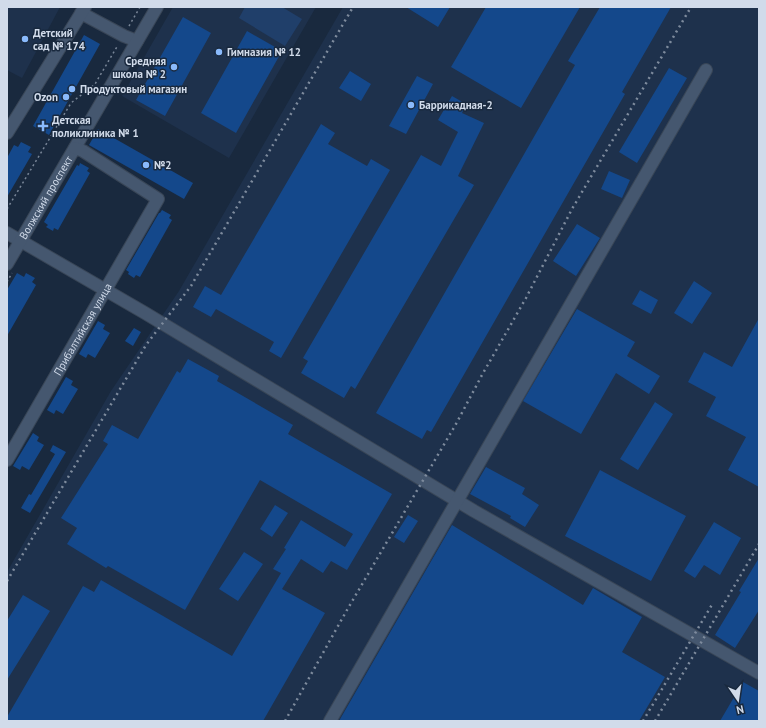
<svg xmlns="http://www.w3.org/2000/svg" width="766" height="728" font-family="'PT Sans',sans-serif">
<rect width="100%" height="100%" fill="#19293e"/>
<path fill="#1e314c" d="M 7,7 L 60,7 L 22,78 L 7,70 Z
M 173,7 L 316,7 L 229,158 L 122,96 Z
M 343,7 L 759,7 L 759,721 L 7,721 L 7,572 L 111,391 L 179,291 Z"/>
<path fill="#203f6a" d="M 245,7 L 282,7 L 302,19 L 285,46 L 239,18 Z"/>
<path fill="#14488b" d="M 406,7 L 450,7 L 438,27 Z
M 486,7 L 580,7 L 521,108 L 451,67 Z
M 600,7 L 671,7 L 622,92 L 625,94 L 431,432 L 427,430 L 422,439 L 376,413 L 575,65 L 568,61 Z
M 183,17 L 211,33 L 165,116 L 136,100 Z
M 247,31 L 282,51 L 236,133 L 201,113 Z
M 84,35 L 100,44 L 49,135 L 33,126 Z
M 669,68 L 687,78 L 637,163 L 619,152 Z
M 350,71 L 371,84 L 361,101 L 339,88 Z
M 417,76 L 433,84 L 406,134 L 389,126 Z
M 452,96 L 466,104 L 462,113 L 484,123 L 458,176 L 474,185 L 355,389 L 351,386 L 344,398 L 301,373 L 308,361 L 303,358 L 421,155 L 441,166 L 458,132 L 438,120 Z
M 321,124 L 335,133 L 328,144 L 367,166 L 371,159 L 390,170 L 281,358 L 269,351 L 274,342 L 216,309 L 211,317 L 193,307 L 205,286 L 221,295 Z
M 98,129 L 193,183 L 184,199 L 89,145 Z
M 21,142 L 31,147 L 28,152 L 32,154 L 7,197 L 7,158 L 14,145 L 18,147 Z
M 80,163 L 89,168 L 87,171 L 90,173 L 58,230 L 54,228 L 53,231 L 46,227 L 48,225 L 44,222 L 77,165 L 79,166 Z
M 609,171 L 630,180 L 622,198 L 601,189 Z
M 162,210 L 171,215 L 169,218 L 172,220 L 140,277 L 136,275 L 134,278 L 128,274 L 129,272 L 126,270 L 159,213 L 160,213 Z
M 577,224 L 600,238 L 576,276 L 553,261 Z
M 17,273 L 24,277 L 26,273 L 35,278 L 32,282 L 36,285 L 7,336 L 7,290 Z
M 694,281 L 712,293 L 692,324 L 674,313 Z
M 640,290 L 658,300 L 651,314 L 632,304 Z
M 577,309 L 635,342 L 627,356 L 660,376 L 649,394 L 616,373 L 581,434 L 523,401 Z
M 759,318 L 759,487 L 728,470 L 746,437 L 706,416 L 716,397 L 688,382 L 704,352 L 732,367 Z
M 98,321 L 105,325 L 103,329 L 110,333 L 95,358 L 88,354 L 86,358 L 79,354 Z
M 134,328 L 141,332 L 133,346 L 125,341 Z
M 188,359 L 219,376 L 217,381 L 293,425 L 288,434 L 392,494 L 347,570 L 331,561 L 323,573 L 301,559 L 282,589 L 325,613 L 263,721 L 7,721 L 7,717 L 83,586 L 94,592 L 101,580 L 232,656 L 281,573 L 273,569 L 286,549 L 284,548 L 301,520 L 345,547 L 353,534 L 260,480 L 185,610 L 108,566 L 106,568 L 67,544 L 77,528 L 61,518 L 108,444 L 103,441 L 112,425 L 138,439 L 177,371 L 180,373 Z
M 66,377 L 73,381 L 71,385 L 78,389 L 63,414 L 56,410 L 54,414 L 47,410 Z
M 655,402 L 673,414 L 638,470 L 620,459 Z
M 33,433 L 39,437 L 37,441 L 44,445 L 29,470 L 22,466 L 20,470 L 13,466 Z
M 53,445 L 66,452 L 30,513 L 21,508 L 29,494 L 31,495 L 55,454 L 50,451 Z
M 486,467 L 525,488 L 522,494 L 539,505 L 525,527 L 510,518 L 511,516 L 470,494 Z
M 600,470 L 686,516 L 651,581 L 565,536 Z
M 275,505 L 288,513 L 272,537 L 260,529 Z
M 408,515 L 418,521 L 404,543 L 394,537 Z
M 714,522 L 741,538 L 720,575 L 704,565 L 695,578 L 684,571 Z
M 452,525 L 583,605 L 593,588 L 642,617 L 622,652 L 665,677 L 639,721 L 339,721 Z
M 244,552 L 263,564 L 238,601 L 219,589 Z
M 759,558 L 759,610 L 735,648 L 715,635 L 741,592 L 739,591 Z
M 23,595 L 50,611 L 7,680 L 7,621 Z
M 743,682 L 759,691 L 759,721 L 720,721 Z"/>
<g fill="none" stroke-linecap="round" stroke-linejoin="round">
<defs>
<g id="minor">
<path d="M 81,13 L 124,36 L 137,41"/>
<path d="M 7,133 L 85,7"/>
<path d="M 7,233 L 145,313 L 474,511 L 759,673"/>
<path id="s1" d="M 7,264 L 157,7"/>
<path id="s2" d="M 7,460 L 158,199 L 83,151 L 75,148"/>
<path d="M 330,721 L 706,70"/>
</g>
</defs>
<use href="#minor" stroke="#394657" stroke-width="14"/>
<path stroke="#798698" stroke-width="1.5" stroke-dasharray="2 3" stroke-linecap="butt" d="M 129,26 L 140,7
M 7,209 L 71,103 L 95,84 L 118,45
M 7,282 L 12,273"/>
<use href="#minor" stroke="#45576f" stroke-width="12"/>
<path stroke="#7e8b9d" stroke-width="2.5" stroke-dasharray="2 4" stroke-linecap="butt" d="M 7,581 L 146,345 L 191,286 L 353,7
M 285,721 L 347,610 L 456,424 L 482,375 L 526,298 L 572,209 L 691,7
M 643,721 L 713,603
M 655,721 L 759,544"/>
</g>
<g fill="#8abafc" stroke="#19293e" stroke-width="1.5">
<circle cx="25" cy="39" r="4"/>
<circle cx="219" cy="52" r="4"/>
<circle cx="174" cy="67" r="4"/>
<circle cx="72" cy="89" r="4"/>
<circle cx="66" cy="97" r="4"/>
<circle cx="411" cy="105" r="4"/>
<path d="M41 120h4v4h4v4h-4v4h-4v-4h-4v-4h4z"/>
<circle cx="146" cy="165" r="4"/>
</g>
<g text-anchor="middle" stroke-width="3" stroke-linejoin="round" paint-order="stroke">
<g font-size="11" font-weight="bold" fill="#d1dbea" stroke="#19293e" text-anchor="start">
<text x="33" y="37">Детский<tspan x="33" dy="13">сад № 174</tspan></text>
<text x="227" y="56">Гимназия № 12</text>
<text x="166" y="65" text-anchor="end">Средняя<tspan x="166" dy="13">школа № 2</tspan></text>
<text x="80" y="93">Продуктовый магазин</text>
<text x="58" y="101" text-anchor="end">Ozon</text>
<text x="419" y="109">Баррикадная-2</text>
<text x="52" y="124">Детская<tspan x="52" dy="13">поликлиника № 1</tspan></text>
<text x="154" y="169">№2</text>
</g>
<g font-size="11" fill="#d1dbea" stroke="#19293e">
<text dy="4" stroke="none"><textPath href="#s1" startOffset="77">Волжский проспект</textPath></text>
<text dy="4" stroke="none"><textPath href="#s2" startOffset="151">Прибалтийская улица</textPath></text>
</g>
</g>
<rect width="766" height="728" fill="none" stroke="#d1dbea" stroke-width="16"/>
<g transform="translate(738 700) rotate(167)" stroke="#19293e" stroke-width="3" paint-order="stroke">
<path d="M0-3L7 15L0 10L-7 15Z" fill="#d1dbea"/>
<text y="-6" font-size="11" font-weight="bold" text-anchor="middle" fill="#d1dbea">N</text>
</g>
</svg>
